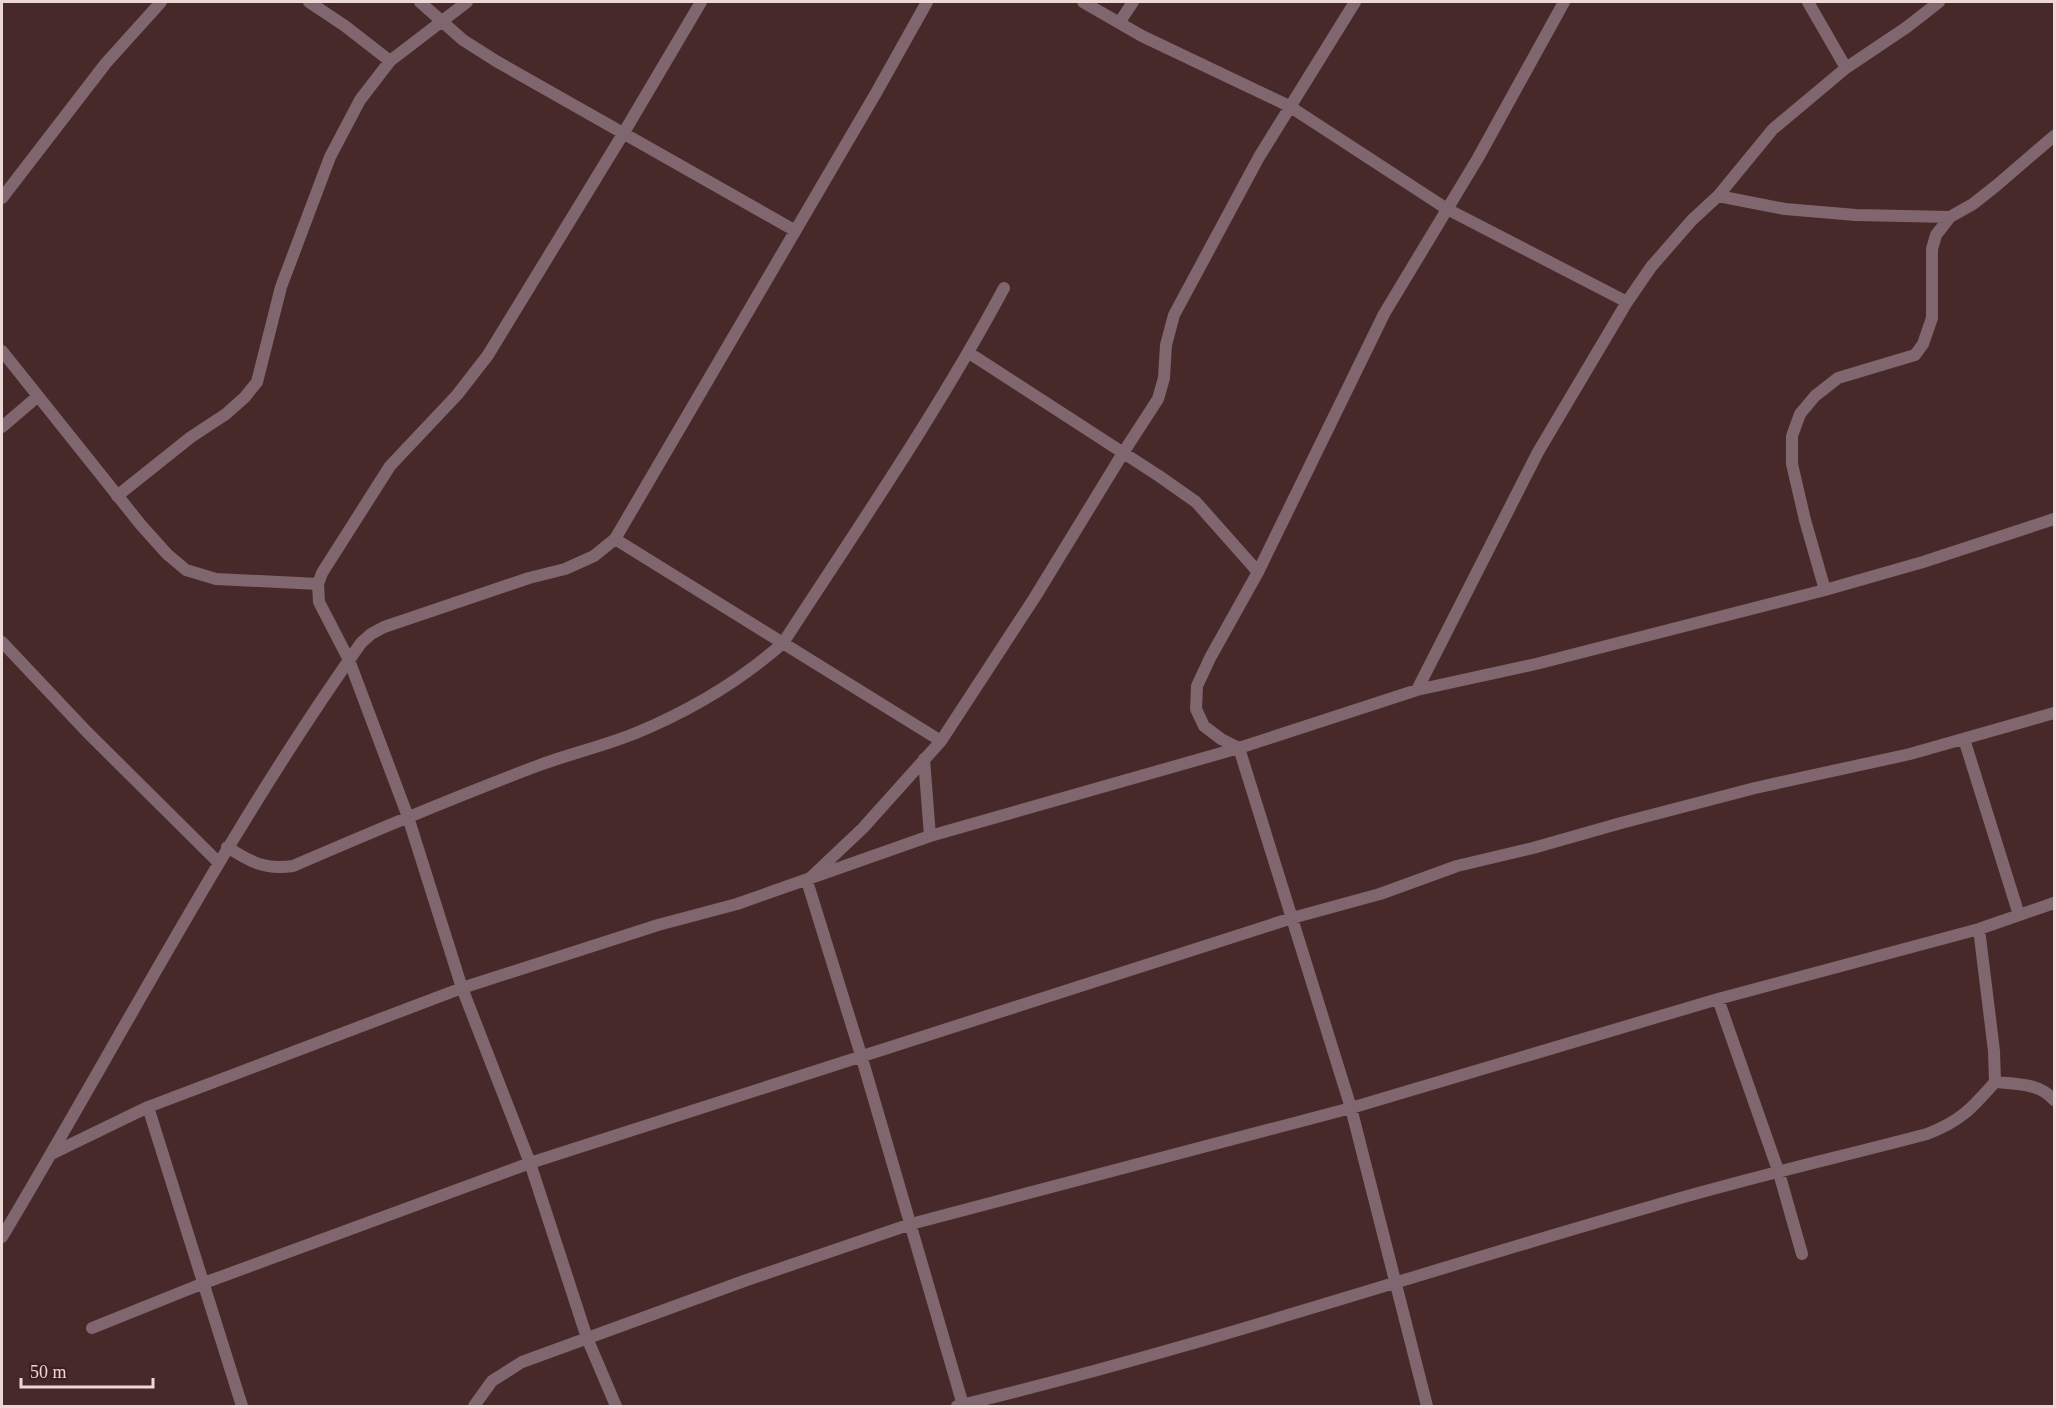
<svg xmlns="http://www.w3.org/2000/svg" width="2056" height="1408" font-family="Georgia,serif">
<rect width="100%" height="100%" fill="#482929"/>
<g fill="none" stroke-linecap="round" stroke-linejoin="round">
<path stroke="#80666f" stroke-width="12" d="M 309,2 L 345,26 L 390,61
M 420,2 L 463,40 L 496,61 L 794,230
M 1083,2 L 1142,36 L 1289,106 L 1447,209 L 1627,302
M 1808,2 L 1846,68
M 1119,23 L 1133,2
M 1718,196 L 1785,209 L 1856,215 L 1950,217
M 2,198 L 106,63 L 161,2
M 2,351 L 141,525 L 167,554 L 186,570 L 216,579 L 318,584
M 969,353 L 1159,476 L 1196,502 L 1258,572
M 2,427 L 37,397
M 117,496 L 191,437 L 226,414 L 245,397 L 257,382 L 281,287 L 330,157 L 360,100 L 390,61 L 467,2
M 615,539 L 941,741
M 1825,590 L 1805,520 L 1792,464 L 1792,436 L 1800,414 L 1815,396 L 1838,378 L 1915,355 L 1923,344 L 1932,318 L 1932,249 L 1936,235 L 1950,217 L 1973,204 L 1997,185 L 2054,136
M 2,642 L 87,732 L 218,862
M 1417,690 L 1538,452 L 1627,302 L 1651,267 L 1692,220 L 1718,196 L 1773,129 L 1846,68 L 1907,27 L 1939,2
M 1964,739 L 2019,915
M 924,759 L 930,836
M 227,847 C 251,862 264,870 293,866 C 374,831 455,797 537,766 C 569,754 604,746 636,733 C 689,711 740,681 783,643 C 859,526 938,411 1004,288
M 1718,999 L 1779,1173 L 1802,1254
M 1995,1082 C 2017,1084 2039,1083 2054,1100
M 148,1107 L 242,1406
M 51,1154 L 148,1107 L 462,988 L 658,925 L 737,904 L 930,836 L 1239,748 L 1417,690 L 1536,664 L 1825,590 L 1923,562 L 2054,519
M 2,1237 C 121,1038 227,832 361,643 L 371,634 L 384,627 L 529,578 L 565,569 L 594,556 L 615,539 L 876,93 L 927,2
M 92,1328 L 204,1283 L 530,1163 L 1292,918 L 1380,894 L 1457,866 L 1533,848 L 1621,823 L 1755,788 L 1910,754 L 2054,713
M 963,1405 L 861,1055 L 807,881 L 863,828 L 941,741 L 1035,597 L 1123,453 L 1158,399 L 1164,378 L 1166,345 L 1174,315 L 1259,157 L 1355,2
M 474,1406 L 492,1381 L 522,1362 L 744,1281 L 911,1224 L 1351,1108 L 1718,999 L 1979,929 L 2054,903
M 616,1406 L 587,1338 L 530,1163 L 462,988 L 408,817 L 349,660 L 319,602 L 318,584 L 322,573 L 390,466 L 457,395 L 488,355 L 623,134 L 701,2
M 957,1406 C 1192,1350 1421,1272 1653,1206 C 1743,1179 1836,1158 1927,1134 C 1961,1121 1972,1108 1995,1082 L 1994,1051 L 1979,929
M 1427,1406 L 1351,1108 L 1239,748 L 1221,739 L 1204,726 L 1196,709 L 1197,686 L 1210,658 L 1258,572 L 1384,314 L 1478,158 L 1564,2"/>
</g>
<rect width="2056" height="1408" fill="none" stroke="#edd8d7" stroke-width="6"/>
<path d="M21 1378v9h132v-9" fill="none" stroke="#edd8d7" stroke-width="3"/>
<text x="30" y="1378" font-size="18" fill="#edd8d7" stroke="#3d1f1f" stroke-width="4.5" paint-order="stroke">50 m</text>
</svg>
